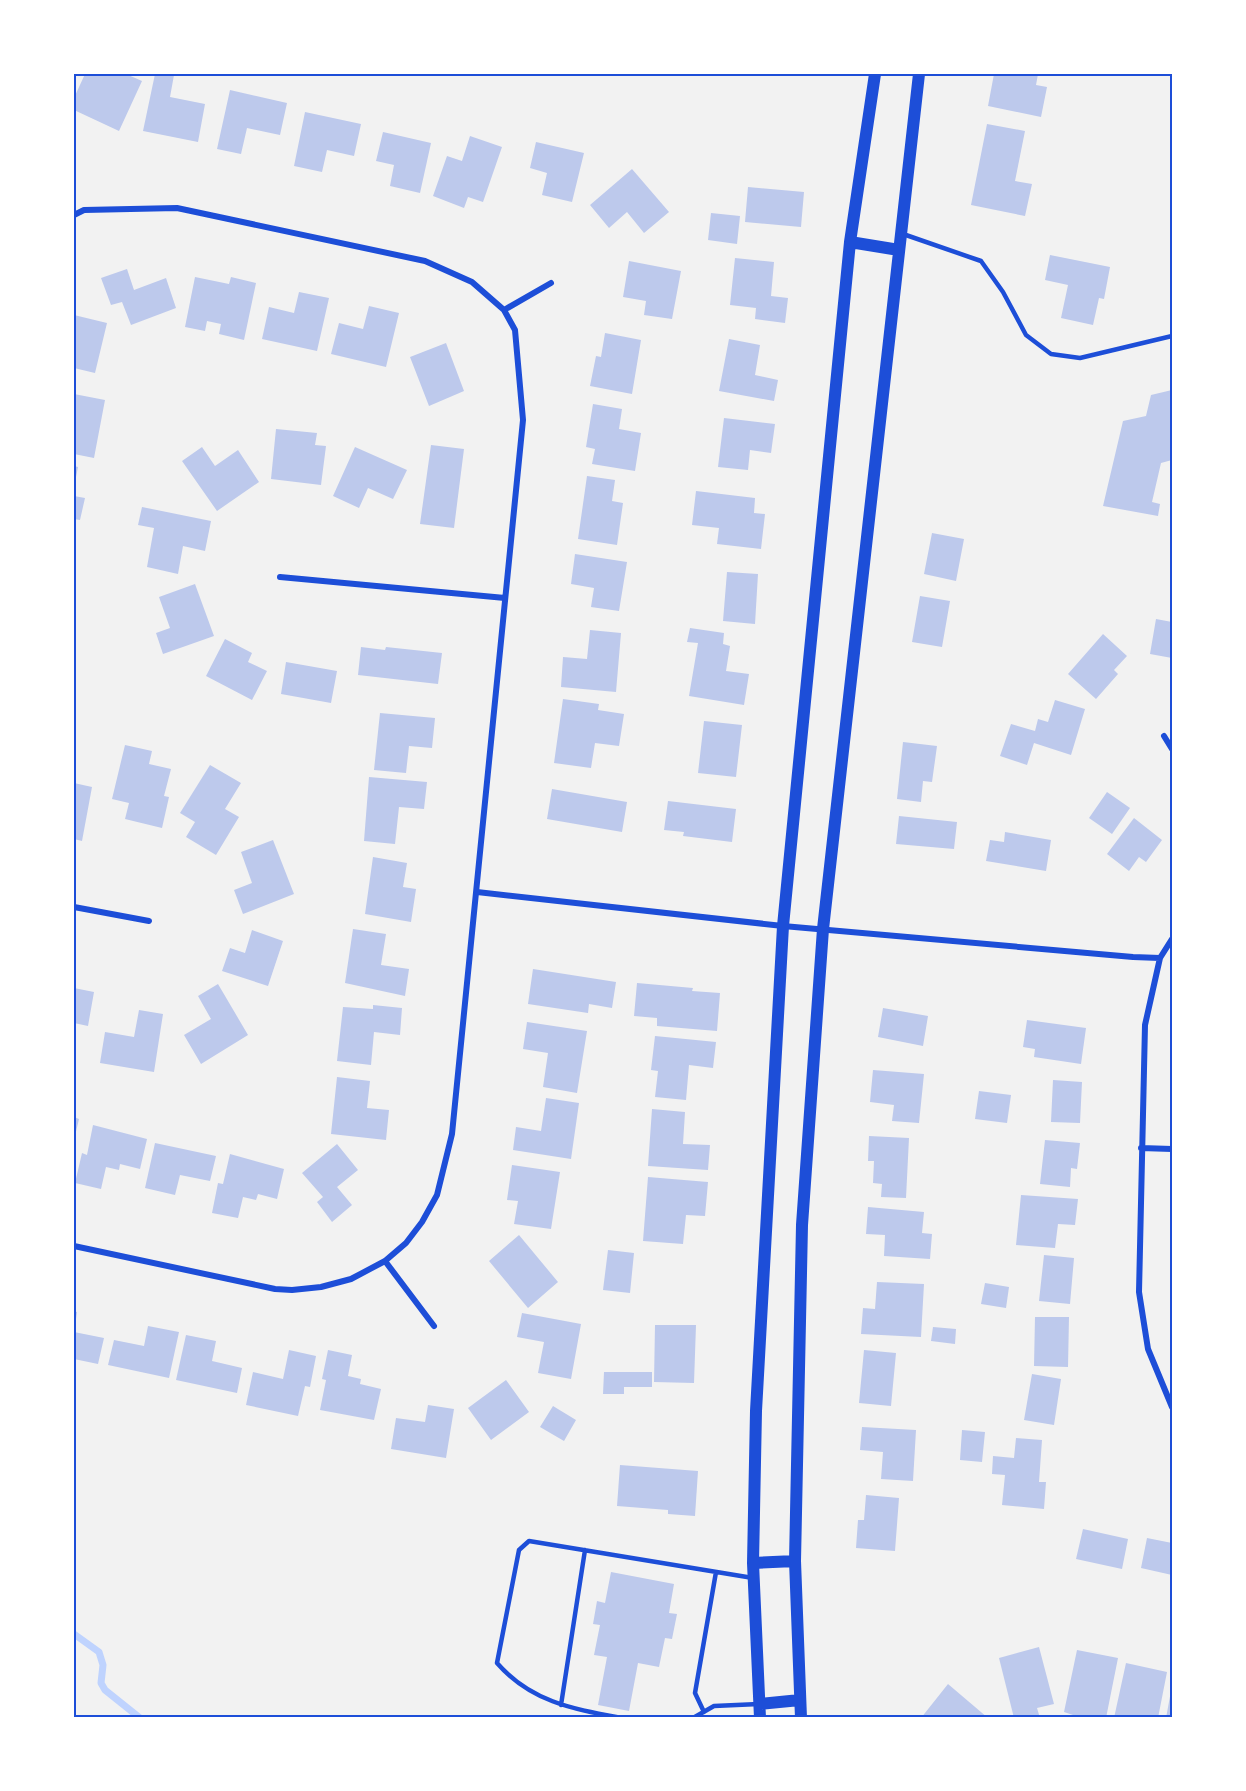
<svg xmlns="http://www.w3.org/2000/svg" width="1246" height="1791" font-family="'Varela Round',sans-serif">
<rect width="100%" height="100%" fill="#f2f2f2"/>
<g fill="none" stroke-linecap="round" stroke-linejoin="round">
<path stroke="#bfd3fe" stroke-width="7" d="M 74,1634 L 99,1652 L 103,1665 L 101,1683 L 105,1690 L 140,1718"/>
</g>
<path fill="#bdc9ec" d="M 85,74 L 126,74 L 142,81 L 119,131 L 74,110 L 74,98 Z
M 155,74 L 174,75 L 170,97 L 205,104 L 198,142 L 143,131 Z
M 994,74 L 1038,74 L 1036,85 L 1047,87 L 1041,117 L 988,106 Z
M 230,90 L 287,103 L 280,135 L 247,128 L 241,154 L 217,149 Z
M 305,112 L 361,124 L 354,156 L 327,150 L 322,172 L 294,166 Z
M 987,124 L 1025,131 L 1015,181 L 1032,184 L 1025,216 L 971,205 Z
M 383,132 L 431,143 L 420,193 L 390,186 L 394,165 L 376,161 Z
M 470,136 L 502,147 L 483,202 L 468,197 L 464,208 L 433,196 L 447,156 L 462,161 Z
M 536,142 L 584,153 L 572,202 L 542,195 L 547,173 L 530,168 Z
M 632,169 L 669,212 L 644,233 L 627,212 L 609,228 L 590,205 Z
M 748,187 L 804,192 L 801,227 L 745,222 Z
M 711,213 L 740,216 L 737,244 L 708,240 Z
M 1050,255 L 1110,267 L 1104,299 L 1099,298 L 1093,325 L 1061,318 L 1068,285 L 1045,280 Z
M 735,258 L 774,262 L 771,296 L 788,298 L 785,323 L 755,319 L 756,308 L 730,305 Z
M 629,261 L 681,271 L 672,319 L 644,315 L 646,301 L 623,297 Z
M 127,269 L 134,290 L 166,278 L 176,308 L 131,325 L 122,302 L 111,305 L 101,278 Z
M 195,277 L 229,284 L 231,277 L 256,283 L 244,340 L 219,334 L 221,324 L 207,321 L 205,331 L 185,327 Z
M 299,292 L 329,298 L 317,351 L 262,339 L 269,307 L 294,313 Z
M 369,306 L 399,313 L 386,367 L 331,354 L 339,323 L 363,329 Z
M 74,315 L 107,323 L 95,373 L 74,368 Z
M 605,333 L 641,340 L 632,394 L 590,386 L 596,356 L 601,357 Z
M 729,339 L 760,345 L 755,375 L 778,380 L 774,401 L 719,391 Z
M 446,343 L 464,391 L 429,406 L 410,357 Z
M 1172,390 L 1172,460 L 1161,463 L 1152,502 L 1160,504 L 1158,516 L 1103,506 L 1123,421 L 1146,416 L 1151,395 Z
M 74,394 L 105,400 L 94,458 L 74,454 Z
M 593,404 L 622,409 L 619,429 L 641,433 L 635,471 L 592,464 L 595,449 L 586,447 Z
M 724,418 L 775,424 L 771,453 L 750,450 L 748,470 L 718,467 Z
M 276,429 L 317,433 L 315,445 L 326,446 L 321,485 L 271,479 Z
M 431,445 L 464,449 L 454,528 L 420,524 Z
M 202,447 L 215,466 L 238,450 L 259,482 L 217,511 L 182,461 Z
M 355,447 L 407,470 L 393,499 L 368,488 L 359,508 L 333,496 Z
M 74,466 L 78,467 L 75,482 L 74,482 Z
M 587,476 L 615,480 L 612,501 L 623,503 L 617,545 L 578,539 Z
M 696,491 L 755,498 L 754,513 L 765,514 L 761,549 L 717,544 L 719,528 L 692,525 Z
M 74,496 L 85,498 L 80,520 L 74,519 Z
M 142,507 L 211,521 L 205,551 L 183,546 L 178,574 L 147,567 L 154,528 L 138,525 Z
M 932,533 L 964,539 L 956,581 L 924,574 Z
M 575,554 L 627,562 L 619,611 L 591,607 L 594,588 L 571,584 Z
M 727,572 L 758,574 L 755,624 L 723,621 Z
M 195,584 L 214,636 L 163,654 L 156,633 L 170,628 L 159,597 Z
M 920,596 L 950,601 L 942,647 L 912,642 Z
M 1156,619 L 1172,622 L 1172,658 L 1150,654 Z
M 690,628 L 724,633 L 723,644 L 730,646 L 726,671 L 749,674 L 744,705 L 689,696 L 698,643 L 687,642 Z
M 590,630 L 621,633 L 616,692 L 561,687 L 563,657 L 587,659 Z
M 1103,634 L 1127,656 L 1114,670 L 1118,674 L 1096,699 L 1068,674 Z
M 225,639 L 252,653 L 248,662 L 267,671 L 252,700 L 206,676 Z
M 361,647 L 385,650 L 386,647 L 442,653 L 438,684 L 358,675 Z
M 286,662 L 337,671 L 331,703 L 281,694 Z
M 563,699 L 599,704 L 598,710 L 624,714 L 619,746 L 595,743 L 591,768 L 554,763 Z
M 1055,700 L 1085,709 L 1071,755 L 1034,743 L 1027,765 L 1000,756 L 1011,724 L 1035,731 L 1038,719 L 1048,722 Z
M 380,713 L 435,718 L 432,748 L 409,746 L 406,773 L 374,770 Z
M 704,721 L 742,725 L 736,777 L 698,773 Z
M 903,742 L 937,746 L 932,782 L 923,781 L 921,802 L 897,799 Z
M 125,745 L 152,751 L 149,764 L 171,769 L 164,796 L 169,797 L 162,828 L 125,819 L 129,803 L 112,799 Z
M 210,765 L 241,783 L 225,809 L 239,817 L 216,855 L 186,837 L 195,822 L 180,813 Z
M 369,777 L 427,782 L 424,809 L 399,807 L 395,844 L 364,841 Z
M 74,783 L 92,787 L 82,841 L 74,839 Z
M 552,789 L 627,802 L 622,832 L 547,819 Z
M 1107,792 L 1130,808 L 1112,834 L 1089,818 Z
M 668,801 L 736,809 L 732,842 L 683,836 L 684,832 L 664,830 Z
M 899,816 L 957,822 L 954,849 L 896,844 Z
M 1134,818 L 1162,840 L 1146,862 L 1139,857 L 1129,871 L 1107,854 Z
M 1005,832 L 1051,840 L 1046,871 L 986,861 L 990,840 L 1004,842 Z
M 273,840 L 294,894 L 243,914 L 234,890 L 252,883 L 241,852 Z
M 373,857 L 407,863 L 403,887 L 416,889 L 411,922 L 365,914 Z
M 353,929 L 386,934 L 381,965 L 409,969 L 405,996 L 345,983 Z
M 252,930 L 283,941 L 268,986 L 222,971 L 230,948 L 245,953 Z
M 533,969 L 616,982 L 612,1008 L 589,1004 L 588,1013 L 528,1004 Z
M 637,983 L 693,988 L 692,991 L 720,993 L 717,1031 L 657,1026 L 657,1018 L 634,1016 Z
M 218,984 L 248,1035 L 201,1064 L 184,1035 L 211,1019 L 198,996 Z
M 74,988 L 94,992 L 88,1026 L 74,1023 Z
M 373,1005 L 402,1008 L 400,1035 L 374,1032 L 371,1065 L 337,1061 L 343,1007 L 373,1009 Z
M 883,1008 L 928,1016 L 923,1046 L 878,1037 Z
M 139,1010 L 163,1014 L 154,1072 L 100,1063 L 105,1032 L 134,1037 Z
M 1027,1020 L 1086,1028 L 1081,1064 L 1034,1057 L 1035,1049 L 1023,1047 Z
M 527,1022 L 587,1031 L 577,1093 L 543,1087 L 548,1053 L 523,1049 Z
M 655,1036 L 716,1042 L 713,1068 L 689,1065 L 686,1100 L 655,1097 L 658,1071 L 651,1070 Z
M 873,1070 L 924,1074 L 919,1123 L 892,1121 L 894,1105 L 870,1102 Z
M 337,1077 L 370,1081 L 367,1108 L 389,1110 L 386,1140 L 331,1134 Z
M 1053,1080 L 1082,1082 L 1080,1123 L 1051,1122 Z
M 979,1091 L 1011,1095 L 1007,1123 L 975,1119 Z
M 546,1098 L 579,1103 L 571,1159 L 513,1150 L 516,1127 L 541,1131 Z
M 652,1109 L 685,1112 L 683,1144 L 710,1145 L 708,1170 L 648,1166 Z
M 74,1117 L 79,1119 L 74,1140 Z
M 93,1125 L 147,1139 L 140,1169 L 120,1164 L 119,1170 L 106,1167 L 101,1189 L 75,1183 L 82,1153 L 87,1155 Z
M 869,1136 L 909,1138 L 906,1198 L 881,1197 L 882,1184 L 873,1183 L 874,1161 L 868,1161 Z
M 1045,1140 L 1080,1143 L 1077,1169 L 1071,1168 L 1070,1187 L 1040,1184 Z
M 155,1143 L 216,1156 L 210,1181 L 180,1175 L 175,1195 L 145,1188 Z
M 337,1144 L 358,1170 L 337,1187 L 352,1205 L 332,1222 L 317,1202 L 323,1197 L 302,1173 Z
M 230,1154 L 284,1169 L 277,1199 L 258,1194 L 256,1200 L 243,1197 L 238,1218 L 212,1213 L 218,1183 L 223,1184 Z
M 512,1165 L 560,1172 L 551,1229 L 514,1224 L 518,1201 L 507,1200 Z
M 648,1177 L 708,1182 L 705,1216 L 686,1215 L 683,1244 L 643,1241 Z
M 1021,1195 L 1078,1199 L 1075,1225 L 1058,1224 L 1055,1248 L 1016,1245 Z
M 868,1207 L 924,1212 L 922,1233 L 932,1234 L 930,1259 L 884,1256 L 885,1235 L 866,1234 Z
M 519,1235 L 558,1282 L 528,1308 L 489,1261 Z
M 608,1250 L 634,1253 L 630,1293 L 603,1290 Z
M 1044,1255 L 1074,1258 L 1070,1304 L 1039,1301 Z
M 877,1282 L 924,1284 L 921,1337 L 861,1334 L 863,1308 L 875,1309 Z
M 985,1283 L 1009,1287 L 1006,1308 L 981,1304 Z
M 74,1311 L 77,1312 L 75,1326 L 74,1325 Z
M 522,1313 L 581,1324 L 571,1379 L 538,1373 L 544,1342 L 517,1337 Z
M 1035,1317 L 1069,1317 L 1068,1367 L 1034,1366 Z
M 655,1325 L 696,1325 L 694,1383 L 654,1382 Z
M 148,1326 L 179,1332 L 169,1378 L 108,1365 L 114,1340 L 144,1346 Z
M 933,1327 L 956,1329 L 955,1344 L 931,1341 Z
M 74,1332 L 104,1338 L 98,1364 L 74,1359 Z
M 186,1335 L 216,1341 L 212,1361 L 242,1368 L 237,1393 L 176,1380 Z
M 289,1350 L 316,1356 L 310,1387 L 305,1386 L 298,1416 L 246,1405 L 253,1372 L 283,1379 Z
M 328,1350 L 352,1355 L 348,1376 L 361,1379 L 360,1384 L 381,1389 L 374,1420 L 320,1410 L 326,1380 L 322,1379 Z
M 864,1350 L 896,1353 L 891,1406 L 859,1403 Z
M 604,1372 L 652,1372 L 652,1387 L 624,1387 L 624,1394 L 603,1394 Z
M 1032,1374 L 1061,1379 L 1054,1425 L 1024,1420 Z
M 506,1380 L 529,1412 L 491,1440 L 468,1408 Z
M 428,1405 L 454,1409 L 446,1458 L 391,1449 L 396,1418 L 425,1422 Z
M 553,1406 L 576,1420 L 564,1441 L 540,1427 Z
M 862,1427 L 916,1430 L 913,1481 L 881,1479 L 883,1452 L 860,1450 Z
M 962,1430 L 985,1432 L 982,1462 L 960,1460 Z
M 1016,1438 L 1042,1440 L 1039,1482 L 1046,1482 L 1044,1509 L 1002,1505 L 1005,1475 L 992,1474 L 993,1456 L 1014,1458 Z
M 620,1465 L 698,1471 L 695,1516 L 668,1514 L 668,1510 L 617,1506 Z
M 866,1495 L 899,1498 L 895,1551 L 856,1548 L 858,1520 L 864,1520 Z
M 1083,1529 L 1128,1539 L 1122,1569 L 1076,1559 Z
M 1147,1538 L 1172,1543 L 1172,1575 L 1141,1568 Z
M 611,1572 L 674,1584 L 669,1613 L 677,1614 L 672,1639 L 665,1638 L 659,1667 L 638,1663 L 629,1711 L 598,1705 L 607,1657 L 594,1655 L 600,1625 L 593,1624 L 597,1601 L 605,1603 Z
M 1039,1647 L 1054,1704 L 1037,1708 L 1040,1718 L 1014,1718 L 999,1658 Z
M 1077,1650 L 1118,1658 L 1106,1718 L 1082,1718 L 1064,1712 Z
M 1126,1663 L 1167,1672 L 1158,1718 L 1114,1718 Z
M 948,1684 L 988,1718 L 921,1718 Z
M 1171,1691 L 1172,1718 L 1166,1718 Z"/>
<g fill="none" stroke-linecap="round" stroke-linejoin="round">
<path stroke="#1d4ed8" stroke-width="4.5" d="M 903,234 L 981,261 L 1003,292 L 1026,335 L 1051,354 L 1080,358 L 1172,336
M 561,1705 L 585,1550
M 704,1712 L 695,1693 L 716,1572
M 622,1718 C 573,1709 531,1702 497,1663 L 519,1550 L 529,1541 L 753,1578
M 693,1718 L 714,1706 L 759,1704"/>
<path stroke="#1d4ed8" stroke-width="6" d="M 74,215 L 84,210 L 177,208 L 425,261 L 472,282 L 504,310 L 515,330 L 523,420 L 452,1134 L 437,1195 L 422,1222 L 406,1243 L 385,1261 L 351,1279 L 321,1287 L 292,1290 L 275,1289 L 74,1246
M 504,310 L 551,283
M 280,577 L 505,598
M 1164,736 L 1172,749
M 477,892 L 783,926 L 1133,957 L 1160,958 L 1172,939
M 74,907 L 149,921
M 1160,958 L 1145,1025 L 1139,1292 L 1148,1349 L 1172,1407
M 1141,1148 L 1172,1149
M 385,1261 L 434,1326"/>
<path stroke="#1d4ed8" stroke-width="12" d="M 850,242 L 899,250
M 753,1563 L 795,1561
M 759,1704 L 800,1700
M 760,1718 L 753,1563 L 756,1411 L 783,926 L 850,242 L 875,74
M 801,1718 L 795,1561 L 802,1225 L 823,929 L 919,74"/>
</g>
<rect width="1246" height="1791" fill="none" stroke="#ffffff" stroke-width="150"/>
<rect x="75" y="75" width="1096" height="1641" fill="none" stroke="#1d4ed8" stroke-width="2"/>
</svg>
